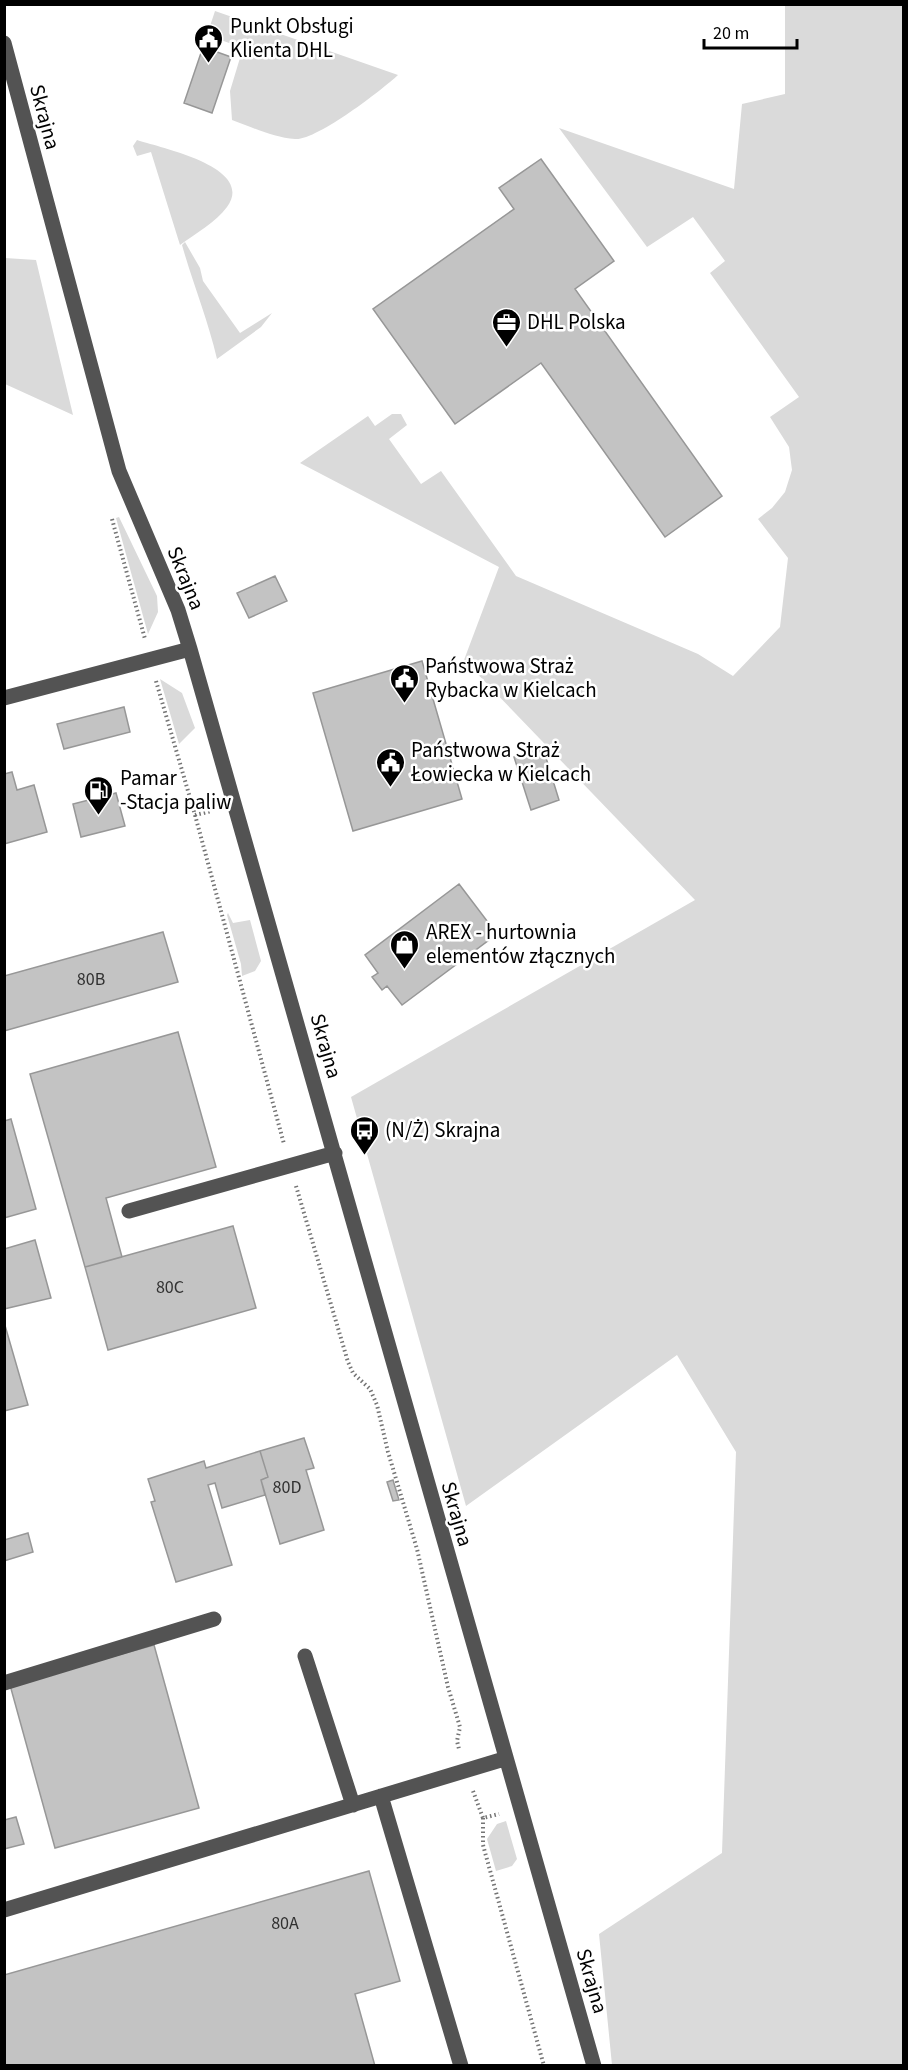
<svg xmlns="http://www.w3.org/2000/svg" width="908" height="2070" font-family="'Source Sans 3',sans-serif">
<rect width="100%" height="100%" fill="#fff"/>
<path fill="#dadada" d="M 785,5 L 903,5 L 903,2065 L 612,2065 L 599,1934 L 722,1853 L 736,1452 L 677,1355 L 466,1506 L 351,1097 L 695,900 L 464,660 L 499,567 L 300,463 L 368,416 L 375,426 L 392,414 L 401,414 L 407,425 L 389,439 L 421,484 L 441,471 L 516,576 L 698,654 L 733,676 L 780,627 L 788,558 L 758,519 L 772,508 L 785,492 L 792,470 L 789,447 L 770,417 L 799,397 L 710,273 L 725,261 L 693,217 L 647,247 L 559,128 L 734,189 L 742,104 L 785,94 Z
M 215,11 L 398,75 C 382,90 316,141 295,139 C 274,138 252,127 232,120 L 230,91 L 243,48 L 207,35 Z
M 137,140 C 161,148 256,167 227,207 C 216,222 195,234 180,245 L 151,152 L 137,156 L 133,146 Z
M 185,242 L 200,268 L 203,281 L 240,333 L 272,313 L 261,327 L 217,359 C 208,320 193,284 182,245 Z
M 5,258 L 36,260 L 73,415 L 5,384 Z
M 119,517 L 157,596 L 158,612 L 148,634 L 116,518 Z
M 160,679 L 182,693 L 195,728 L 179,744 Z
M 228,913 L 233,923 L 250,920 L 261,961 L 255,971 L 242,976 L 241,964 L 227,915 Z
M 506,1821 L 517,1859 L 512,1866 L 496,1871 L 487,1839 L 497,1824 Z"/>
<path fill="#c3c3c3" stroke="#979797" stroke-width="1.5" d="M 203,47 L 231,57 L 212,113 L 184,103 Z
M 541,159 L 614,261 L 575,289 L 722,496 L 665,537 L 541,363 L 455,424 L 373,309 L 514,209 L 499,188 Z
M 275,576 L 287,601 L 249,618 L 237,593 Z
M 422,661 L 462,799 L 353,831 L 313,693 Z
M 124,707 L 130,732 L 64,749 L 57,724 Z
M 543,748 L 559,800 L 531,810 L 514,757 Z
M 12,772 L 17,790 L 34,785 L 47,832 L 4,844 L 4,774 Z
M 116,793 L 125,826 L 81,837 L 73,804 Z
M 459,884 L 497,934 L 402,1005 L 387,986 L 382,990 L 372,977 L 378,973 L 365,955 Z
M 163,932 L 178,982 L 4,1031 L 4,976 Z
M 178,1032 L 216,1167 L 106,1198 L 122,1257 L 85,1267 L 30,1074 Z
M 11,1119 L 36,1209 L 4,1218 L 4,1121 Z
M 233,1226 L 256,1308 L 108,1350 L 85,1267 Z
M 35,1240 L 51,1298 L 4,1309 L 4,1249 Z
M 4,1322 L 28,1405 L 4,1411 Z
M 304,1438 L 314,1468 L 306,1470 L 324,1530 L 280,1544 L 261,1480 L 268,1477 L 260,1451 Z
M 260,1451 L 268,1477 L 261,1480 L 265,1495 L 222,1508 L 215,1483 L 208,1485 L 232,1565 L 176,1582 L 151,1502 L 155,1501 L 148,1479 L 204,1461 L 206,1468 Z
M 393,1480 L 399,1500 L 393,1501 L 387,1482 Z
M 28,1533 L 33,1552 L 4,1561 L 4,1540 Z
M 154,1645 L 199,1808 L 55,1848 L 10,1685 Z
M 16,1817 L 24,1844 L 4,1849 L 4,1820 Z
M 369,1871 L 400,1981 L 355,1994 L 375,2066 L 4,2066 L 4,1975 Z"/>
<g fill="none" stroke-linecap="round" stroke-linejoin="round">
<path stroke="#757575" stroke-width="4" stroke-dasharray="1.5 3" stroke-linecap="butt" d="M 112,519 L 145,639
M 156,681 L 195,815 L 212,811
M 195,815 L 284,1144
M 296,1186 L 348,1362 L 353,1373 L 370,1389 L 377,1405 L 388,1452 L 417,1549 L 448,1687 L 460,1727 L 457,1741 L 459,1749
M 473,1791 L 483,1818 L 499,1814
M 483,1818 L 483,1845 L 544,2066"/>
<path stroke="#535353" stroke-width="15" d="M 4,43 L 119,471 L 178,610 L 190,649 L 594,2066
M 4,698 L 190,649
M 129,1211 L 335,1153
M 305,1656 L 353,1805
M 4,1683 L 214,1619
M 381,1796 L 461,2066
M 4,1910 L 504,1759"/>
</g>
<defs>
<symbol id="civic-pin" viewBox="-11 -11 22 30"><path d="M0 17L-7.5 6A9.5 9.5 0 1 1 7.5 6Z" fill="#000" stroke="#fff"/><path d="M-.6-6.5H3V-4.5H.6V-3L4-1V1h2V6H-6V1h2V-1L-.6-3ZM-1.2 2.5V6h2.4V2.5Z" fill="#fff"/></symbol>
<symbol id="office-pin" viewBox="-11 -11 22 30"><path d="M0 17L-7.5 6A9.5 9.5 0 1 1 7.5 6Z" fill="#000" stroke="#fff"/><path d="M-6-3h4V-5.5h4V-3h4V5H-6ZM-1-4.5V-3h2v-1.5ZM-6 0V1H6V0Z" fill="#fff"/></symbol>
<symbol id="fuel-pin" viewBox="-11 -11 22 30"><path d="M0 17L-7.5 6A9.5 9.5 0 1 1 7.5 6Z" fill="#000" stroke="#fff"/><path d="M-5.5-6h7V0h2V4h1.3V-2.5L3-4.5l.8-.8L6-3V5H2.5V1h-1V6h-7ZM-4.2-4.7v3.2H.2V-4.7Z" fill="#fff"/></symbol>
<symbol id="shop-pin" viewBox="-11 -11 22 30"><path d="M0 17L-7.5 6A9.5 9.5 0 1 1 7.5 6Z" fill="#000" stroke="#fff"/><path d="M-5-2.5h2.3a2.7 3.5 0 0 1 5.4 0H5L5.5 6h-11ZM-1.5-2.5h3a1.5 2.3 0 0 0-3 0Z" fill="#fff"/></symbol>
<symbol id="bus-pin" viewBox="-11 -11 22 30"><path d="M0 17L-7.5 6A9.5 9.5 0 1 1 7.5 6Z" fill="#000" stroke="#fff"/><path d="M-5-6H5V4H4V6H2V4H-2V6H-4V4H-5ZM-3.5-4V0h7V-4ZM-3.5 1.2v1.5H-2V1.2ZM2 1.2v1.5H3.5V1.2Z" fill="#fff"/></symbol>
</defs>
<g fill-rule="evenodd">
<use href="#civic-pin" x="192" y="22" width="33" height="45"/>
<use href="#office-pin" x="490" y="306" width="33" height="45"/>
<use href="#civic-pin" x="388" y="662" width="33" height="45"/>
<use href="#civic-pin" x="374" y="746" width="33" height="45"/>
<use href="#fuel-pin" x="82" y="774" width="33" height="45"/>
<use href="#shop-pin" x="388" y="928" width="33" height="45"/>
<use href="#bus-pin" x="348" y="1114" width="33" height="45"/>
</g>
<g text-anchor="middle" stroke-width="5" stroke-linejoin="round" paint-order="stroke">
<g font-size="18" fill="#313131">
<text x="91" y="985">80B</text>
<text x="170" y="1293">80C</text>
<text x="287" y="1493">80D</text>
<text x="285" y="1929">80A</text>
</g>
<g font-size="21" fill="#000" stroke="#fff" text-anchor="start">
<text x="230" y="33">Punkt Obsługi<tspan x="230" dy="24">Klienta DHL</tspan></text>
<text x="527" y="329">DHL Polska</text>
<text x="425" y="673">Państwowa Straż<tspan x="425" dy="24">Rybacka w Kielcach</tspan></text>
<text x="411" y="757">Państwowa Straż<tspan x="411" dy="24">Łowiecka w Kielcach</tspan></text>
<text x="120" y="785">Pamar<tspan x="120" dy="24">-Stacja paliw</tspan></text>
<text x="426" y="939">AREX - hurtownia<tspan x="426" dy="24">elementów złącznych</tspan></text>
<text x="385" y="1137">(N/Ż) Skrajna</text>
</g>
<g font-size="21" fill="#000" stroke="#fff">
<text transform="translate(45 117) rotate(75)" y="7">Skrajna</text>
<text transform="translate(186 578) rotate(68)" y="7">Skrajna</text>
<text transform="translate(326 1046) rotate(74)" y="7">Skrajna</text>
<text transform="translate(457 1514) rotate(74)" y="7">Skrajna</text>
<text transform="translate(592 1981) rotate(74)" y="7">Skrajna</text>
</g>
</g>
<rect width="908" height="2070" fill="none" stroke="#000000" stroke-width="12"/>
<path d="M704 39v9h93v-9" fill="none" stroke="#000000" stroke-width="3"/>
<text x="713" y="39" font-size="18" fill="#000000" stroke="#ffffff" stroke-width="4.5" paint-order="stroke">20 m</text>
</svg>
